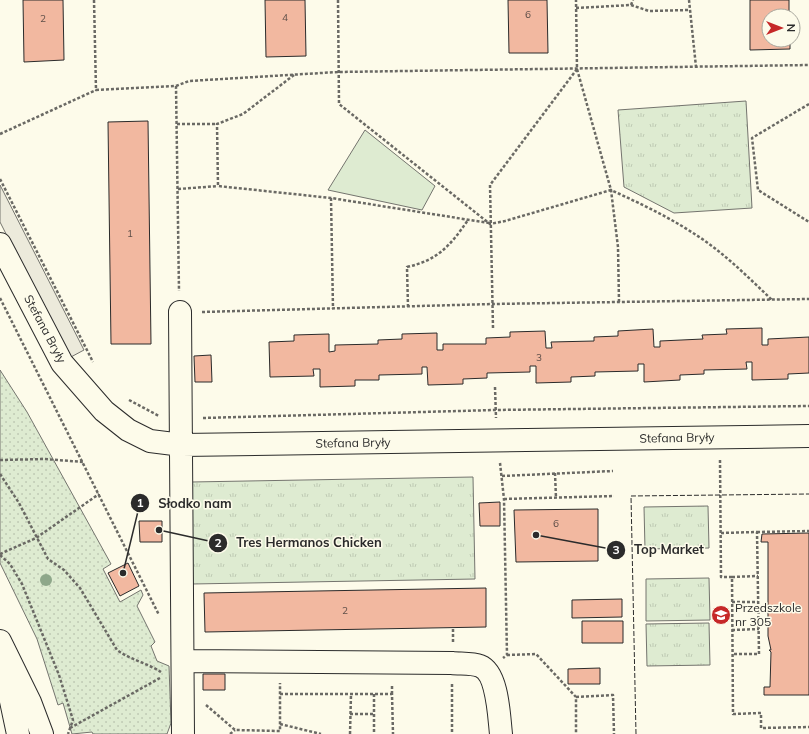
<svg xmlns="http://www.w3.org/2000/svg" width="809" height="734" font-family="Mulish,sans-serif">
<defs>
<pattern id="grass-dots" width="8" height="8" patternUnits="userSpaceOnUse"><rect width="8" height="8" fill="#deebd1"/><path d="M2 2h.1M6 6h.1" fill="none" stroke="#bfcab4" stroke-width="1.8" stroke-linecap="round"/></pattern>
<pattern id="park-tufts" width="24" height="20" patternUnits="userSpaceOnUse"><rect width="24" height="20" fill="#deebd1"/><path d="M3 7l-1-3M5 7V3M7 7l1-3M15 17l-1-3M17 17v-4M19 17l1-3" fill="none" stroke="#bfcab4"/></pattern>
</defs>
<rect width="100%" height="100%" fill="#fdfbea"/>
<path fill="url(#grass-dots)" stroke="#74746e" d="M 0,370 L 27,412 L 111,564 L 103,569 L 120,602 L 141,590 L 143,595 L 137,606 L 155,642 L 151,646 L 157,661 L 169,666 L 171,723 L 167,734 L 93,734 L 92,732 L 72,734 L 63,703 L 58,705 L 37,639 L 0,563 Z"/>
<path fill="url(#park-tufts)" stroke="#74746e" d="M 746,101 L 752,208 L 674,213 L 624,187 L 618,110 Z
M 473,477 L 475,579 L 192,584 L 191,482 Z
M 708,506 L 709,548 L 645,549 L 644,507 Z
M 709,578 L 710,620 L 646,621 L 646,579 Z
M 709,623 L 710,665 L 647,666 L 646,624 Z"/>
<path fill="#deebd1" stroke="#74746e" d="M 365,130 L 435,186 L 422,210 L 328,190 Z"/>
<path fill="#eceadb" stroke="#74746e" d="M 0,185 L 84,350 L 69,358 L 0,222 Z"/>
<path fill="#f2b8a0" stroke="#2b2b2b" d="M 23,0 L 63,0 L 64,60 L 24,62 Z
M 265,0 L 305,0 L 306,56 L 266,57 Z
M 508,0 L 547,0 L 548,53 L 509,53 Z
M 750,0 L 789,0 L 789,16 L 769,16 L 769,40 L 790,40 L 790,49 L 750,50 Z
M 148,121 L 151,344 L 111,344 L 108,122 Z
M 762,328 L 762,345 L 768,345 L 768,339 L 809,337 L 809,373 L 788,374 L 788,379 L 752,380 L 752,362 L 746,362 L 747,369 L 704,370 L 704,374 L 680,375 L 680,380 L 644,382 L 644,364 L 638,364 L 638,371 L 595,372 L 595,376 L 571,377 L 571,382 L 536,383 L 536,366 L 530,366 L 530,372 L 487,373 L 487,378 L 463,379 L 463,384 L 428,385 L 427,367 L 422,367 L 422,374 L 379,375 L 379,380 L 355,380 L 355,386 L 320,387 L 320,369 L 313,369 L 314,376 L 270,377 L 269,342 L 294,341 L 294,335 L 329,334 L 329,352 L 335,351 L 335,345 L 378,344 L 378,340 L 402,339 L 402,334 L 437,333 L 437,350 L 443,350 L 443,344 L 486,344 L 486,338 L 510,337 L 510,332 L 545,331 L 546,348 L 552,348 L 551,342 L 594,341 L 594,337 L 618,336 L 618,331 L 653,329 L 654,347 L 660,347 L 660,341 L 703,339 L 702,335 L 727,334 L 726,329 Z
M 211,355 L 212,382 L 195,382 L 194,356 Z
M 500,502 L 500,526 L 480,526 L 479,503 Z
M 598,509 L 598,561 L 516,562 L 514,510 Z
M 139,521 L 162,521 L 162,542 L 140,542 Z
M 809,533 L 809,695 L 764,695 L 764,687 L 770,687 L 771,652 L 769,650 L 771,650 L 768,636 L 768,542 L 761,542 L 762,534 Z
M 128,563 L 139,586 L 120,596 L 108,573 Z
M 486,588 L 486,627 L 205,632 L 204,593 Z
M 622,599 L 622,617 L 572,618 L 572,600 Z
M 582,621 L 623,621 L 623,643 L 582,643 Z
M 600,668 L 600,684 L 568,684 L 568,669 Z
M 203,674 L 225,674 L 225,690 L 203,690 Z"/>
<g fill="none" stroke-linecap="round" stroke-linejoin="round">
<defs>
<path id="minor" d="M 0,244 L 62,363 L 104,411 L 128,430 L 150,441 L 182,445 L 809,436
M 180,312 L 183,734
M 183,661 L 452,663 C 460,664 472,663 480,666 C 498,673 499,717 501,734"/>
<path id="major" d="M 0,641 L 30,702 L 42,734
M 4,668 L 18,734"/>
</defs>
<use href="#minor" stroke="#2b2b2b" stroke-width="24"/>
<use href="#major" stroke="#2b2b2b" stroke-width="24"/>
<path stroke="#6a6964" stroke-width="2.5" stroke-dasharray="3 2" stroke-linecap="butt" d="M 94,0 L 96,90 L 176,86 L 179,291
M 338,0 L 339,104 L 490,224 L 505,221 L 611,190 L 577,69
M 689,0 L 696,67
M 631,5 L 649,11 L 690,10
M 576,8 L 631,5 L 633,0
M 294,75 L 243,114 L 217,124 L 218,186 L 331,198 L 489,223
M 176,86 L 189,81 L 338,72 L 809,65
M 809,104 L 752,138 L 758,190 L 809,222
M 177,124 L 217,124
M 0,134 L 96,90
M 0,179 L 93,362
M 178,189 L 218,186
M 331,198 L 333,309
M 0,298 L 159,615
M 619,302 L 618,247 L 611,190 C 639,203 667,216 693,233 C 722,251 747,276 772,300
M 408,307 L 407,267 C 438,260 450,246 468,220
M 202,312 L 492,304 L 809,299
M 493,328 L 490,185 L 577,69 L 576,0
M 495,387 L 496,418
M 129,400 L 159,416
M 203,418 L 495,410 L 809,406
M 0,460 L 45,459 L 83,462
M 720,460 L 721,577 L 732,577 L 733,714 L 761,713 L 761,728 L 809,727
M 500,463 L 504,499 L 507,655 L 503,658
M 555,473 L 556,498
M 0,474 L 19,503 L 48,559 L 64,570 L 80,588 L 117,650 C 131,660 147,663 161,672
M 502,476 L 613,471
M 504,499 L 614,496
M 757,532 L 809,531
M 721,533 L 757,532 L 759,654 L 733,654
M 0,554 L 36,538 L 99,494
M 0,555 L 10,564 L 22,584 L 59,675 L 73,720 L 68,734
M 732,577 L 758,576
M 732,602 L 758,602
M 732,630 L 759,629
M 453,642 L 453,628
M 507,655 L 536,654 L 576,697 L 576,734
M 452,684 L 452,734
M 280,694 L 392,694 L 393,734
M 374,694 L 374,734
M 392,694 L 392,685
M 576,697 L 613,695 L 614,734
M 206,705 L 235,730 L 280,731 L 280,683
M 350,714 L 374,714
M 280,724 L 321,734
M 70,728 L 160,678
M 230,734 L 235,730
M 350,734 L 351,694"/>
<use href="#minor" stroke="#fdfbea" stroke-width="22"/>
<use href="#major" stroke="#fdfbea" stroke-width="22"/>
<path stroke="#2b2b2b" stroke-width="1" stroke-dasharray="5 2" stroke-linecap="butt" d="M 636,734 L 631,496 L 809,494"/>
</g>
<circle fill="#8ea78a" cx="46" cy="580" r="6"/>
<defs>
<symbol id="school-disc" viewBox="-11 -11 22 22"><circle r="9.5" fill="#c62828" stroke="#fdfbea"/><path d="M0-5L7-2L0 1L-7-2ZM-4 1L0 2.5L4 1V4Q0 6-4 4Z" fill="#fff"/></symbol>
</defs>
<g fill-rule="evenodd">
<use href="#school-disc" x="710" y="604" width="22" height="22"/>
</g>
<g text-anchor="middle" stroke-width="3" stroke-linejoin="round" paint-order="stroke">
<g font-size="10" fill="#5d4e48">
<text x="528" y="18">6</text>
<text x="285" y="21">4</text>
<text x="43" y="22">2</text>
<text x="130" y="237">1</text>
<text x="539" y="361">3</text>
<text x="556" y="527">6</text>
<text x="345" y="614">2</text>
</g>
<g font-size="12" fill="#2b2b2b" stroke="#fdfbea">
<text transform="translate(45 329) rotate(62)" y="4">Stefana Bryły</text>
<text transform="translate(677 438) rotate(-1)" y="4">Stefana Bryły</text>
<text transform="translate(353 443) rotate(-1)" y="4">Stefana Bryły</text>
</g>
<g font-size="12" fill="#2b2b2b" stroke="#fdfbea" text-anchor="start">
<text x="735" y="612">Przedszkole<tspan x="735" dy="14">nr 305</tspan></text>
</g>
</g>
<path fill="none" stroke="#2b2b2b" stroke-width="1.5" d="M123 573L140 503M159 530L218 543M536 535L616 550"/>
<g fill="#2b2b2b" stroke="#fdfbea" stroke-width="1.5">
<circle cx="123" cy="573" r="4"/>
<circle cx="159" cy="530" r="4"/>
<circle cx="536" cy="535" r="4"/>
<circle cx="140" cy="503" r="10"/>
<circle cx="218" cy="543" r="10"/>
<circle cx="616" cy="550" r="10"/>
</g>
<g font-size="12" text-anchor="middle" font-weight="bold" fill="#fff">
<text x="140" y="507">1</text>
<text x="218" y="547">2</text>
<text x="616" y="554">3</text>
</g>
<g font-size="13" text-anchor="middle" font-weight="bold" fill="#2b2b2b" stroke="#fdfbea" stroke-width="3" stroke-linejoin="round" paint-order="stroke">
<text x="195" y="508">Słodko nam</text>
<text x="309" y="547">Tres Hermanos Chicken</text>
<text x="669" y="554">Top Market</text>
</g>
<g transform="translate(781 28) rotate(90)"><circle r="19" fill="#fdfbea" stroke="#a9a89e"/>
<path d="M0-3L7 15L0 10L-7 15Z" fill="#c62828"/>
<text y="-6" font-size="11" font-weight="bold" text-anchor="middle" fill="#2b2b2b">N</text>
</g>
</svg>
